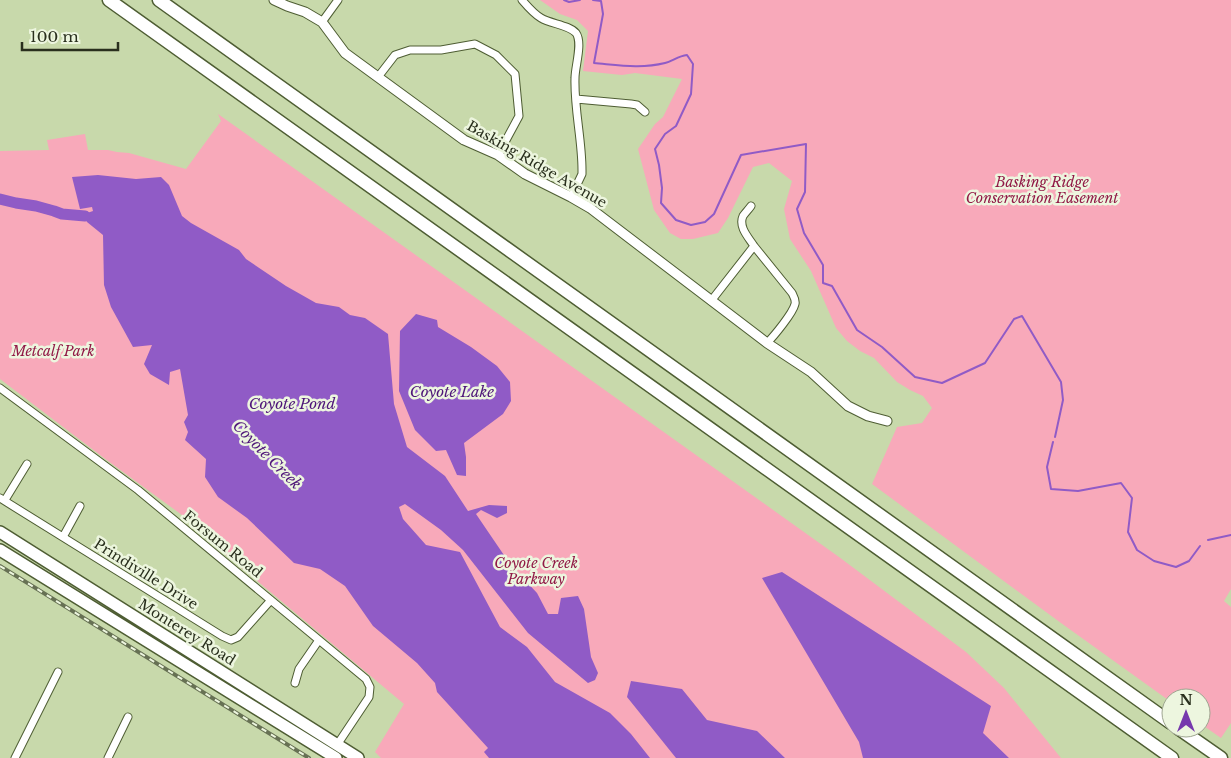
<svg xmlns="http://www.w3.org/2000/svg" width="1231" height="758" font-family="'Libre Baskerville',serif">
<rect width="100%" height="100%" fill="#c8d9ab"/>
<path fill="#f8a9ba" d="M 540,0 L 1231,0 L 1231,589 L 1224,601 L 1231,607 L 1231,723 L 1221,738 L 1201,724 L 1201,698 L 1171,698 L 1171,702 L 1061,623 L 872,484 L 897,427 L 922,423 L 932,408 L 923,396 L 910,390 L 897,382 L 874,358 L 860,351 L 847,341 L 836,328 L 811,271 L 790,239 L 784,209 L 792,181 L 769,163 L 753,167 L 728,218 L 718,233 L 693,239 L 681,239 L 670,233 L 654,210 L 638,149 L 655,124 L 663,117 L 682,79 L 635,73 L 622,75 L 583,71 L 588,31 L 577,20 L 560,14 Z
M 218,114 L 839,557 L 966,652 L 1004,688 L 1061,758 L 381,758 L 375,752 L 404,704 L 212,543 L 186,518 L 104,458 L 0,379 L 0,151 L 49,150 L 47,140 L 85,134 L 88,150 L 108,150 L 117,152 L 129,153 L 186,169 L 221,121 Z"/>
<path fill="#905bc6" d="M 98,175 L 136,179 L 161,177 L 169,185 L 182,216 L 191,223 L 239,250 L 246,259 L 286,286 L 316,303 L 339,307 L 350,315 L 365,318 L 388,334 L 394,404 L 407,447 L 445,476 L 468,511 L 489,505 L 507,506 L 507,513 L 497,518 L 481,510 L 476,514 L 510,564 L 537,593 L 548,614 L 558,614 L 561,598 L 578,596 L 584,609 L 591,657 L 598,673 L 595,680 L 588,683 L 528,633 L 463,550 L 441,530 L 405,504 L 399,507 L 403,519 L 426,545 L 460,552 L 500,627 L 527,647 L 555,682 L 610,713 L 631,734 L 650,758 L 489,758 L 484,752 L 488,748 L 437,692 L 435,683 L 417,663 L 373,626 L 345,586 L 320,569 L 294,563 L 247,518 L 218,497 L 205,477 L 206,459 L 185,440 L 188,432 L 184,422 L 188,415 L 180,369 L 170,372 L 169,385 L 150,374 L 144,364 L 152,345 L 133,347 L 111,307 L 104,285 L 103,235 L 87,222 L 84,214 L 93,211 L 92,207 L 80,209 L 72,177 Z
M 416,314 L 437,320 L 438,327 L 471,347 L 497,366 L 510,382 L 511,401 L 503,414 L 464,443 L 466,457 L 466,476 L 457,475 L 446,450 L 436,451 L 415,430 L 399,391 L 400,331 Z
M 782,572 L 991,706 L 983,733 L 1009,758 L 863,758 L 859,742 L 762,578 Z
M 631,681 L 682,689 L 707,720 L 757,731 L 785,758 L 676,758 L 627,697 Z"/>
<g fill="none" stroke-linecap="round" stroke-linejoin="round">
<path stroke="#905bc6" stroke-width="2" d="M 564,0 L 569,2 L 580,0
M 593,0 L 601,1 L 603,14 L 594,63 C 618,65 641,69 665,63 C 673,61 678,56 687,55 L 693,64 L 691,94 L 676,126 L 665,134 L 655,149 L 659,165 L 662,188 L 661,203 L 676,220 L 691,225 L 705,222 L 714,214 L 741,155 L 806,144 L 805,192 L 797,209 L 804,233 L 823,265 L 823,283 L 832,286 L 857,330 L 882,347 L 915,377 L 942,383 L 985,363 L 1014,319 L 1022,316 L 1061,382 L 1063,400 L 1055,437
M 1053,442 L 1047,467 L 1051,489 L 1078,491 L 1121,483 L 1132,498 L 1128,532 L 1137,550 L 1154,561 L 1176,567 L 1189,561 L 1200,546
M 1208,540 L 1231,535"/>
<path stroke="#905bc6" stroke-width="11" d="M 0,199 L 16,203 L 36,206 L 54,211 L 62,214 L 85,216"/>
<defs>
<path id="minor" d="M 522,0 C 528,7 534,14 541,18 C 551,24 569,25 576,33 C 583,43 575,66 575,78 C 574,109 582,139 582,170 L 582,174 L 571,197
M 322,22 L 338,0
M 378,77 L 395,55 L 410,50 L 441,50 L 475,44 L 496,55 L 515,74 L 519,116 L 498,155
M 576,99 L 631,104 L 637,105 L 645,112
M 751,206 C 749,209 745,213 743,216 C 738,227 749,238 754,246
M 711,301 L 754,246 L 792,293 C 794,297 796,300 795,304 C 793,313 774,336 767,343
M 0,388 L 138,490 L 366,679 L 370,687 L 369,697 L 337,745
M 0,498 L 222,636 L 231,640 L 238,637 L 271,600
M 5,500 L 27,464
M 63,537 L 80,506
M 295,683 L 299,669 L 319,640
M 15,758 L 58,672
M 108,758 L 128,717"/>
<path id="tertiary" d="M 274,0 L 287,6 L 305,12 L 322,22 L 345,53 L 464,140 L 498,155 L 525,174 L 571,197 L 590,208 L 767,343 L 811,372 L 848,406 L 868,416 L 887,421"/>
<path id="primary" d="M 0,532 L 358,758
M 0,550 L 336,758"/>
<path id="motorway" d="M 109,0 L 1172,758
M 159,0 L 1171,723
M 1178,728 L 1221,758"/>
</defs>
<use href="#minor" stroke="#4e5d33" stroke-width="9"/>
<use href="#tertiary" stroke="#4e5d33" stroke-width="11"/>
<use href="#primary" stroke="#4e5d33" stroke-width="14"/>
<use href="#motorway" stroke="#4e5d33" stroke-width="15"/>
<use href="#minor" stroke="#fff" stroke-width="7"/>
<use href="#tertiary" stroke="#fff" stroke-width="9"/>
<use href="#primary" stroke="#fff" stroke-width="11"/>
<use href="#motorway" stroke="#fff" stroke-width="12"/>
<defs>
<path id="rail" d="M 0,566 L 309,758"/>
</defs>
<use href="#rail" stroke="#677154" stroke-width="4"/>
<use href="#rail" stroke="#edf6df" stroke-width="2" stroke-dasharray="5.5" stroke-linecap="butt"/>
</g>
<g text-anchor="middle" stroke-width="5" stroke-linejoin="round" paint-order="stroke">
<g font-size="14" fill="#292f1d" stroke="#edf6df">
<text transform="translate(537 164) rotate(30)" y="5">Basking Ridge Avenue</text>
<text transform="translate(223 544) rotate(39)" y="5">Forsum Road</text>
<text transform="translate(146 574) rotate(32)" y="5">Prindiville Drive</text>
<text transform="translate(187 632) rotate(32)" y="5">Monterey Road</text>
</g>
<g font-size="14" font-style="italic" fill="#911946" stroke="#edf6df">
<text x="1042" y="187">Basking Ridge<tspan x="1042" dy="16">Conservation Easement</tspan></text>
<text x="53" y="356">Metcalf Park</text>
<text x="536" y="568">Coyote Creek<tspan x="536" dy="16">Parkway</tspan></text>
</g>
<g font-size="15" font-style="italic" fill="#4e1679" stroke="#edf6df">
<text x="452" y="397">Coyote Lake</text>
<text x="292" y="409">Coyote Pond</text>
<text transform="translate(267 455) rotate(45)" y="5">Coyote Creek</text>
</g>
</g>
<g transform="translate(1186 713)"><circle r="24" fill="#edf6df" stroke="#9fa691"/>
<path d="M0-4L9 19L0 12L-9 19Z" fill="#7638ad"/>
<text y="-8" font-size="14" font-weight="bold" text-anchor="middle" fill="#292f1d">N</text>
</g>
<path d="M22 42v8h96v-8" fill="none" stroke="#292f1d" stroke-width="2.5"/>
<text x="30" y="42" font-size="15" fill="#292f1d" stroke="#edf6df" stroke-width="4" paint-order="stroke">100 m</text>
</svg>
